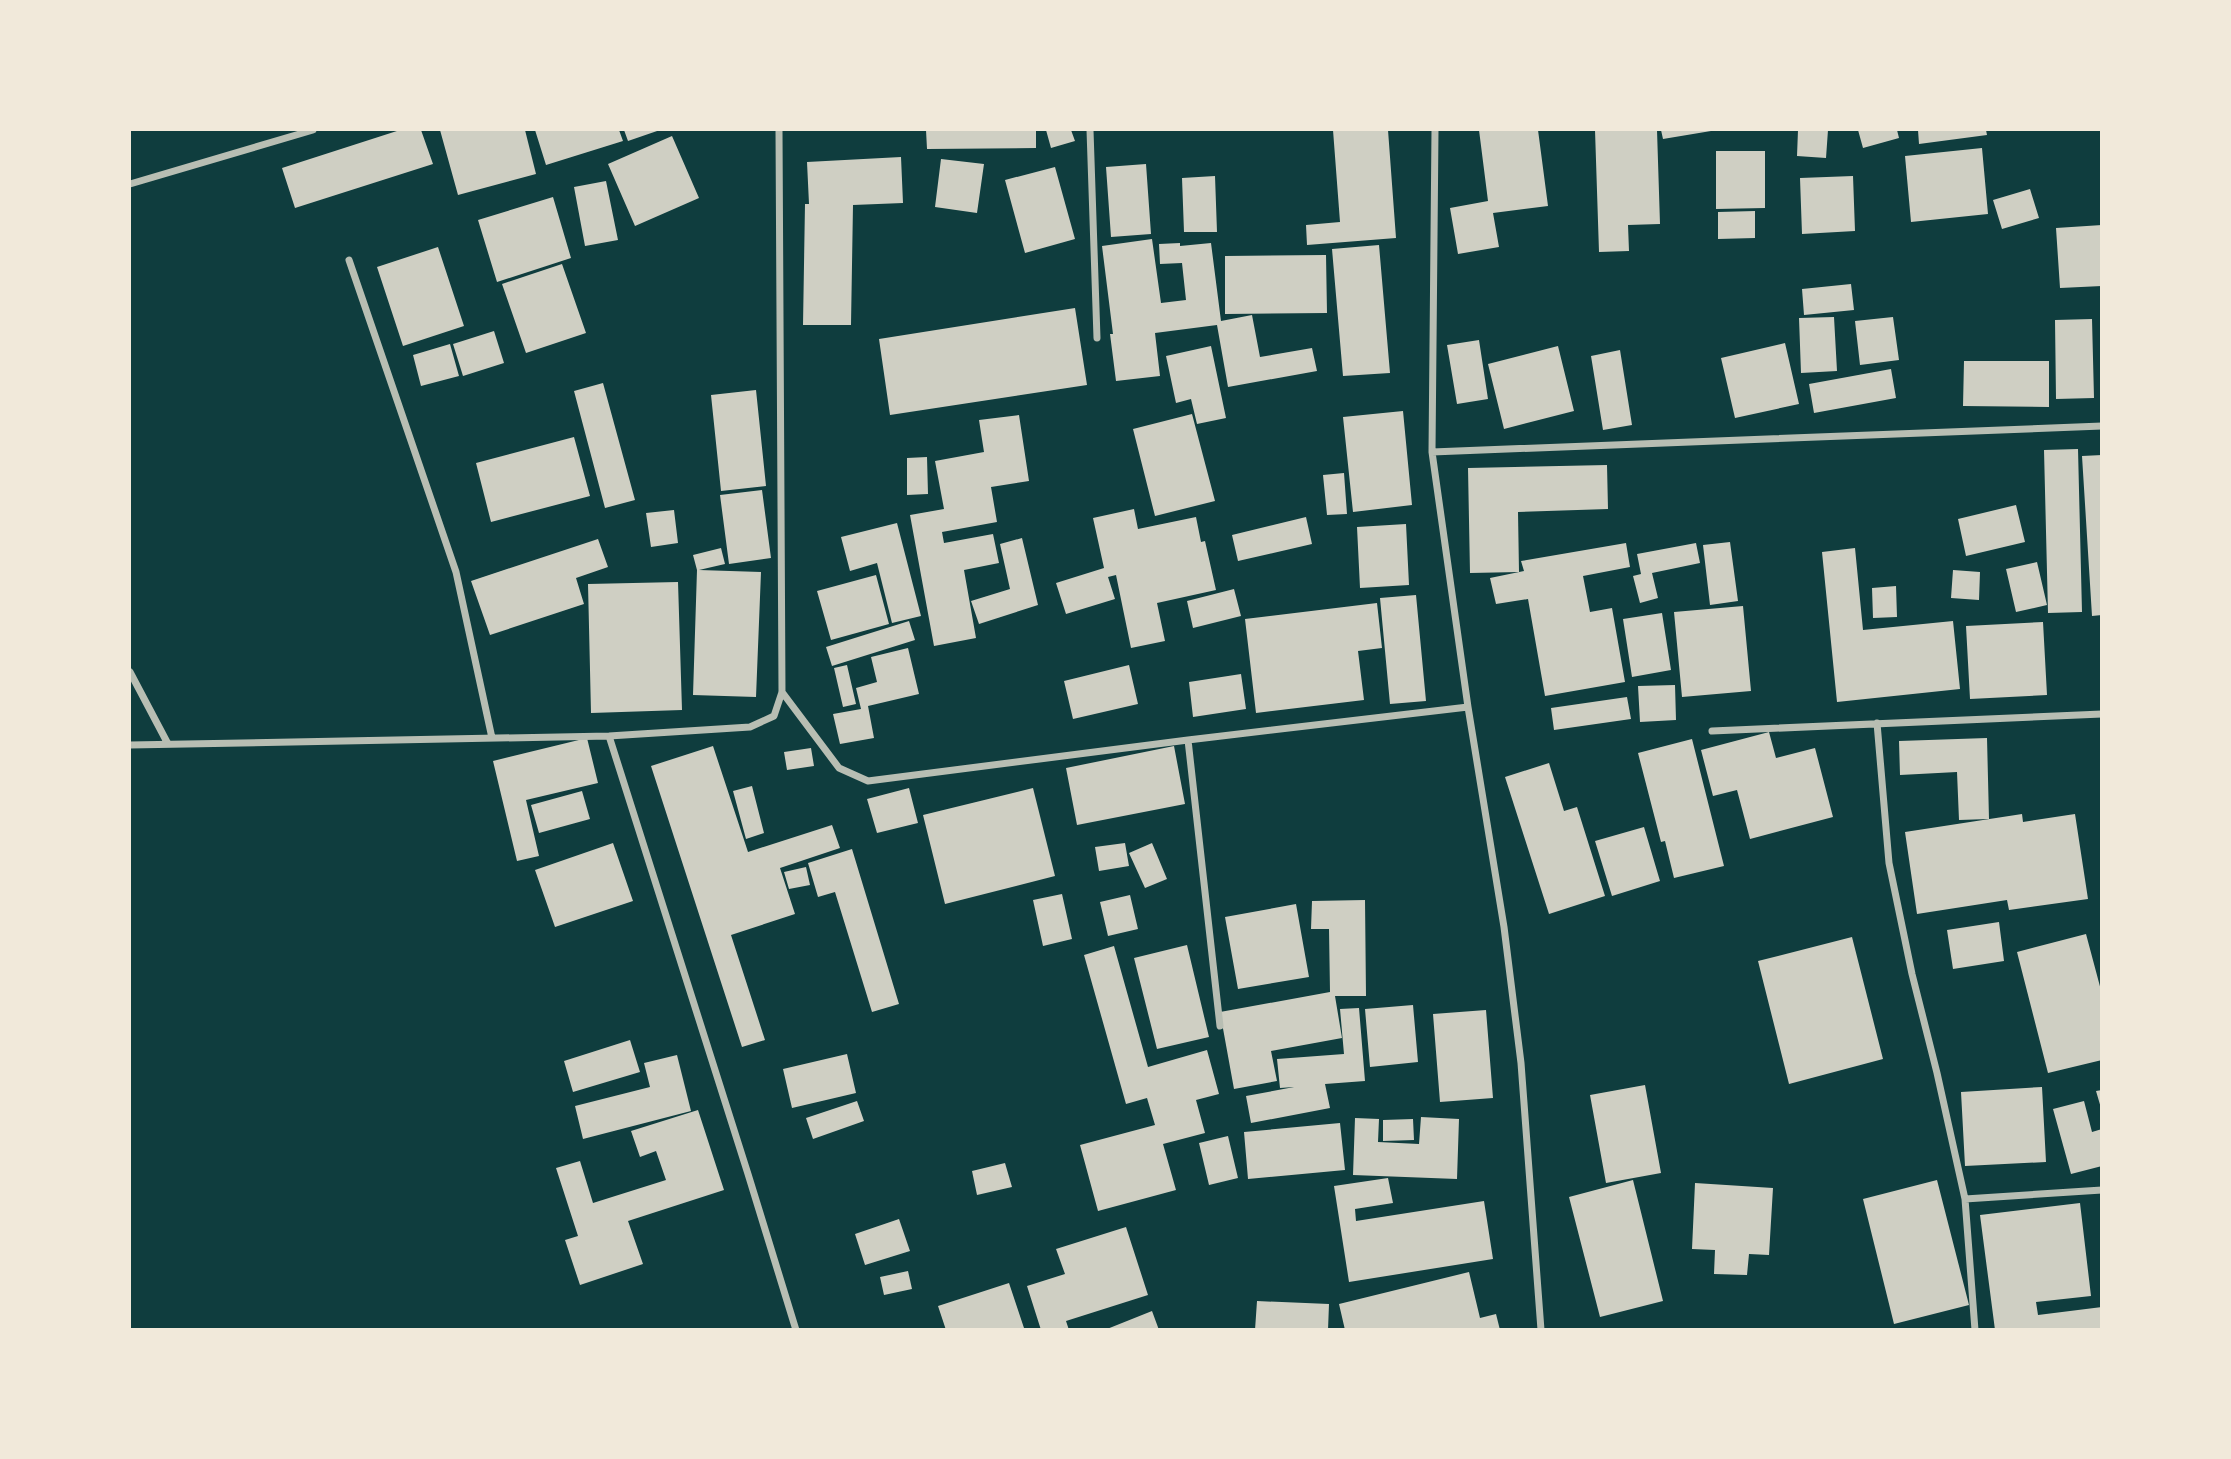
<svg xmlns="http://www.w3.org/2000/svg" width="2231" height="1459" font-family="'Work Sans',sans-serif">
<rect width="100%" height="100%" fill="#0f3d3e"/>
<path fill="#cfcfc3" d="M 400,130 L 421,130 L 433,164 L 295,208 L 282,168 Z
M 440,130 L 525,130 L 536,174 L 458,195 Z
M 535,130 L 619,130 L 623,141 L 546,165 Z
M 624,130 L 660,130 L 628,141 Z
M 926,130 L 1036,130 L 1036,148 L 927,149 Z
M 1046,130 L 1071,130 L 1075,141 L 1051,148 Z
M 1333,130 L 1388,130 L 1396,238 L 1307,245 L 1306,225 L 1340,222 Z
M 1479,130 L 1538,130 L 1548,206 L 1493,213 L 1499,247 L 1458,254 L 1450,208 L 1488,201 Z
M 1595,130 L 1657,130 L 1660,224 L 1628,225 L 1629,251 L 1599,252 Z
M 1661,130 L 1711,130 L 1711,131 L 1663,139 Z
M 1798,130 L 1828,130 L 1826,158 L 1797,156 Z
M 1858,130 L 1897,130 L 1899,138 L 1863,148 Z
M 1918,130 L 1986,130 L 1987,135 L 1919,144 Z
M 672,136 L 699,198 L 635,226 L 608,164 Z
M 1982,148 L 1988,214 L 1911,222 L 1905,156 Z
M 1716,151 L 1765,151 L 1765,208 L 1716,209 Z
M 901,157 L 903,203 L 853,205 L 851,325 L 803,325 L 805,204 L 809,204 L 807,162 Z
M 941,159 L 984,164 L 977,213 L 935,207 Z
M 1146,164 L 1151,234 L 1111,237 L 1106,167 Z
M 1055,167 L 1075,239 L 1025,253 L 1005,180 Z
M 1215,176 L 1217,232 L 1184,232 L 1182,178 Z
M 1853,176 L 1855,231 L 1802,234 L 1800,178 Z
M 606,181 L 618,240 L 585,246 L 574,187 Z
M 2030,189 L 2039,218 L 2002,229 L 1993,200 Z
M 553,197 L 571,258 L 497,282 L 478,220 Z
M 1755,211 L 1755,238 L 1718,239 L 1718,212 Z
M 2102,225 L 2102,286 L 2060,288 L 2056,228 Z
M 1152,239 L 1161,303 L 1186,300 L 1182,263 L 1160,264 L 1159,244 L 1180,243 L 1180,246 L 1211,243 L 1221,321 L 1252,315 L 1260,357 L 1312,348 L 1317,371 L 1228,387 L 1217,325 L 1155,333 L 1160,376 L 1116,381 L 1110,334 L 1113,334 L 1102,246 Z
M 1379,245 L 1390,373 L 1343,376 L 1332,249 Z
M 438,247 L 464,326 L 403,346 L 377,267 Z
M 1326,255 L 1327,313 L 1225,314 L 1225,256 Z
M 562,264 L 586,333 L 526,353 L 502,284 Z
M 1851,284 L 1854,310 L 1804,315 L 1802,289 Z
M 1075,308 L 1087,385 L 890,415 L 879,339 Z
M 1834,317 L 1837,371 L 1801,373 L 1799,318 Z
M 1893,317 L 1899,360 L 1860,365 L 1855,321 Z
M 2092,319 L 2094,398 L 2056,399 L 2055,320 Z
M 494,331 L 504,363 L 463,376 L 453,344 Z
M 1479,340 L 1488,399 L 1457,404 L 1447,345 Z
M 1785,343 L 1799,404 L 1735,418 L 1721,358 Z
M 450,344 L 459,376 L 421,386 L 413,355 Z
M 1211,346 L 1226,418 L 1197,424 L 1191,399 L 1176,403 L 1166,356 Z
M 1558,346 L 1574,411 L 1504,429 L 1488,364 Z
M 1620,350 L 1632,425 L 1603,430 L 1591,356 Z
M 1964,361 L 2049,361 L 2049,407 L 1963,406 Z
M 1891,369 L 1896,398 L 1814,413 L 1809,384 Z
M 603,383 L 635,500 L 605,508 L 574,391 Z
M 756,390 L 766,486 L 721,491 L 711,395 Z
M 1403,411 L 1412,505 L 1353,512 L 1343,417 Z
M 1192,414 L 1215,501 L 1155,516 L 1133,429 Z
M 1019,415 L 1029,481 L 991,487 L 997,522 L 942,532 L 944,543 L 993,534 L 999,563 L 964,570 L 976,638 L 934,646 L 910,515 L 944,509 L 935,461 L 984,452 L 979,420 Z
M 574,437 L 590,496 L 491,522 L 476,463 Z
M 2078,449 L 2082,612 L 2048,613 L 2044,450 Z
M 2102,455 L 2102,615 L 2092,616 L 2082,456 Z
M 927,457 L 928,494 L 907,495 L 907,458 Z
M 1607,465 L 1608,509 L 1518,512 L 1519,572 L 1470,573 L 1468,468 Z
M 1344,473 L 1347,514 L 1327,515 L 1323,475 Z
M 762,490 L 771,558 L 729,564 L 720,495 Z
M 2016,505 L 2025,542 L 1966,556 L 1958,519 Z
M 1134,509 L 1138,529 L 1196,517 L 1201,542 L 1205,541 L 1216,590 L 1157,603 L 1165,641 L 1131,648 L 1116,575 L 1108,577 L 1115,599 L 1066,614 L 1056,583 L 1104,568 L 1093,518 Z
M 674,510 L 678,543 L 651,547 L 646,513 Z
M 1306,517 L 1312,544 L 1238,561 L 1232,535 Z
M 897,523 L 921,616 L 892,623 L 877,563 L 850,571 L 841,537 Z
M 1406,524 L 1409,585 L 1360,588 L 1357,527 Z
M 1022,538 L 1038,605 L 979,624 L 971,601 L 1010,589 L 1000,544 Z
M 598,539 L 608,567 L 576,578 L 584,604 L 490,635 L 471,581 Z
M 1730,542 L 1738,601 L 1710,605 L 1703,545 Z
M 1626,543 L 1630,567 L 1583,576 L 1590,612 L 1612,608 L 1625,682 L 1545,696 L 1528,599 L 1496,604 L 1490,578 L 1524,571 L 1521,561 Z
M 1696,543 L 1700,563 L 1652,573 L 1658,598 L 1640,603 L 1633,576 L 1641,574 L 1637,554 Z
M 721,548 L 725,564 L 699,570 L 761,572 L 756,697 L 693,695 L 697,570 L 693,555 Z
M 1855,548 L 1863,630 L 1953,621 L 1960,689 L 1837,702 L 1822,552 Z
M 2037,562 L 2047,605 L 2016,612 L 2006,569 Z
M 1953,570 L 1980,572 L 1979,600 L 1951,598 Z
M 876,575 L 889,624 L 831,640 L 817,591 Z
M 678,582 L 682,710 L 591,713 L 588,584 Z
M 1896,586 L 1897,617 L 1873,618 L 1872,588 Z
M 1234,589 L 1241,616 L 1193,628 L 1187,601 Z
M 1416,595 L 1426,701 L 1390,704 L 1380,598 Z
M 1377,603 L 1382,648 L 1358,651 L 1364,700 L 1256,713 L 1245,619 Z
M 1743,606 L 1751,691 L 1682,697 L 1674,612 Z
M 1662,613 L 1671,670 L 1632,677 L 1623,619 Z
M 909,621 L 915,640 L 832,666 L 826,647 Z
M 2043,622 L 2047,695 L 1970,699 L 1966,626 Z
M 908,648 L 919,694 L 868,706 L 874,738 L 840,744 L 833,714 L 861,709 L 856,688 L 877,682 L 871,657 Z
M 847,665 L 856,704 L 843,707 L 834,668 Z
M 1129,665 L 1138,704 L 1073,719 L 1064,681 Z
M 1241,674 L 1246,709 L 1193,717 L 1189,682 Z
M 1675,685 L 1676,720 L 1640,722 L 1638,686 Z
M 1627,697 L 1631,719 L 1554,730 L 1551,708 Z
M 1769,732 L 1776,758 L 1815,748 L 1833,817 L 1750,839 L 1737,790 L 1713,796 L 1701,750 Z
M 587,738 L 598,783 L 526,800 L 539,856 L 517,861 L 493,761 Z
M 1987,738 L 1989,819 L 1959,820 L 1957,772 L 1900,775 L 1899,741 Z
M 1692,739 L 1724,866 L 1674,878 L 1665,841 L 1661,842 L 1638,753 Z
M 713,746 L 748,852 L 832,825 L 840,848 L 780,868 L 795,914 L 731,935 L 765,1040 L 742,1047 L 651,766 Z
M 1174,746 L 1185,804 L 1077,825 L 1066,768 Z
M 811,748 L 814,766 L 787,770 L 784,752 Z
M 1549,763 L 1564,811 L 1577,807 L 1605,896 L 1549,914 L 1505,777 Z
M 752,786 L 764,833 L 746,839 L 733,791 Z
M 909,788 L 918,823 L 877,833 L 867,799 Z
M 1033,788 L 1055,876 L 945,904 L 923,815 Z
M 582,791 L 590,819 L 539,833 L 531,805 Z
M 2022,814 L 2023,822 L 2075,814 L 2088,899 L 2009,910 L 2007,900 L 1917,914 L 1905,832 Z
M 1644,827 L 1660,881 L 1612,896 L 1595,841 Z
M 613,843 L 633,901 L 555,927 L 535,870 Z
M 1125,843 L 1129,866 L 1099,871 L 1095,847 Z
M 1152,843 L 1167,879 L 1145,888 L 1129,853 Z
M 852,849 L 899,1004 L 872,1012 L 835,892 L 818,897 L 808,863 Z
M 806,867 L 810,885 L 789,889 L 784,872 Z
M 1062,894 L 1072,939 L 1043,946 L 1033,900 Z
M 1130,895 L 1138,929 L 1108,936 L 1100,902 Z
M 1365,900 L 1366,996 L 1335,996 L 1342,1038 L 1271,1051 L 1277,1081 L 1234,1089 L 1220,1012 L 1330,992 L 1329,929 L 1311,929 L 1312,901 Z
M 1296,904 L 1309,977 L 1238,989 L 1225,917 Z
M 1999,922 L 2004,961 L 1953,969 L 1947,930 Z
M 2086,934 L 2102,994 L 2102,1060 L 2048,1073 L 2017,952 Z
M 1852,937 L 1883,1059 L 1789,1084 L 1758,961 Z
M 1187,945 L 1209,1037 L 1157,1049 L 1134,958 Z
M 1114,946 L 1148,1067 L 1207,1050 L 1219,1094 L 1196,1100 L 1205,1133 L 1163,1144 L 1176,1190 L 1098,1211 L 1080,1145 L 1155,1125 L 1147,1098 L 1126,1104 L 1084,955 Z
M 1413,1005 L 1418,1062 L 1370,1067 L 1365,1009 Z
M 1359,1008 L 1365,1081 L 1325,1084 L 1330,1108 L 1251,1123 L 1246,1096 L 1294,1087 L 1280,1088 L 1277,1059 L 1344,1054 L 1340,1009 Z
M 1486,1010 L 1493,1098 L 1440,1102 L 1433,1014 Z
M 630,1040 L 640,1072 L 573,1092 L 564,1061 Z
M 847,1054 L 856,1093 L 792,1108 L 783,1069 Z
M 677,1055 L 691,1111 L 583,1139 L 575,1106 L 650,1087 L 644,1063 Z
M 1645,1085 L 1661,1173 L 1606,1183 L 1590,1095 Z
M 2042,1087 L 2046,1162 L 1965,1166 L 1961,1092 Z
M 2102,1090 L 2102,1108 L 2101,1108 L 2096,1091 Z
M 857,1101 L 864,1121 L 813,1139 L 806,1118 Z
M 2084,1101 L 2092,1132 L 2102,1129 L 2102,1166 L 2071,1174 L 2053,1109 Z
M 698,1110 L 724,1190 L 628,1221 L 643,1264 L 580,1285 L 565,1240 L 578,1236 L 556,1168 L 580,1161 L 593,1203 L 666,1180 L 656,1151 L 640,1157 L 631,1131 Z
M 1421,1117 L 1459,1119 L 1457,1179 L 1353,1175 L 1355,1118 L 1379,1119 L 1378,1142 L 1419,1144 Z
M 1413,1119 L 1414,1140 L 1383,1141 L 1383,1120 Z
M 1340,1123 L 1345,1170 L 1248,1179 L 1244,1132 Z
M 1228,1136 L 1238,1178 L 1209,1185 L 1199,1143 Z
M 1005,1163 L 1012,1187 L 977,1195 L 972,1171 Z
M 1388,1178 L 1393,1203 L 1355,1209 L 1356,1221 L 1484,1201 L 1493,1259 L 1349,1282 L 1334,1186 Z
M 1633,1180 L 1663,1301 L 1600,1317 L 1569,1197 Z
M 1937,1180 L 1969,1305 L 1894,1324 L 1863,1199 Z
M 1695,1183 L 1773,1188 L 1769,1255 L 1749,1254 L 1747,1275 L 1714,1274 L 1715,1250 L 1692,1249 Z
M 2080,1203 L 2091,1296 L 2036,1302 L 2038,1315 L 2102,1307 L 2102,1330 L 1995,1330 L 1980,1215 Z
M 899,1219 L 910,1251 L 865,1265 L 855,1234 Z
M 1126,1227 L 1148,1295 L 1066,1321 L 1069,1330 L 1041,1330 L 1027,1286 L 1065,1274 L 1056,1249 Z
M 908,1271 L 912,1289 L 884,1295 L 880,1277 Z
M 1469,1272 L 1480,1318 L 1496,1314 L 1500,1330 L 1345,1330 L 1339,1304 Z
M 1009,1283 L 1024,1328 L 946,1330 L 938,1306 Z
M 1257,1301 L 1329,1304 L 1328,1330 L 1255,1330 Z
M 1152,1311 L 1159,1330 L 1107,1330 L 1107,1329 Z"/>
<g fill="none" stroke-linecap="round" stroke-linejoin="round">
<path stroke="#b8beb3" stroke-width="7" d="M 1090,130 L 1097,338
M 1435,130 L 1432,452 L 1468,707 L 1504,927 L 1521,1063 L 1541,1330
M 130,184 L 313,130
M 349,260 L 456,572 L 492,738
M 1432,452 L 2102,426
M 130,672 L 168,744
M 782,692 L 839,768 L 868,781 L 1188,740 L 1468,707
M 1877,723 L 1889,863 L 1912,974 L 1937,1073 L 1965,1199 L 1975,1330
M 1712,731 L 2102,714
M 609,736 L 748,1174 L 796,1330
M 1188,740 L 1220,1026
M 130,745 L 609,736 L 750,727 L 774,716 L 782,692 L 779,130
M 1965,1199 L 2102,1190"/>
</g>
<rect width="2231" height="1459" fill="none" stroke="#f1e9da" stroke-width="262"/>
</svg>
